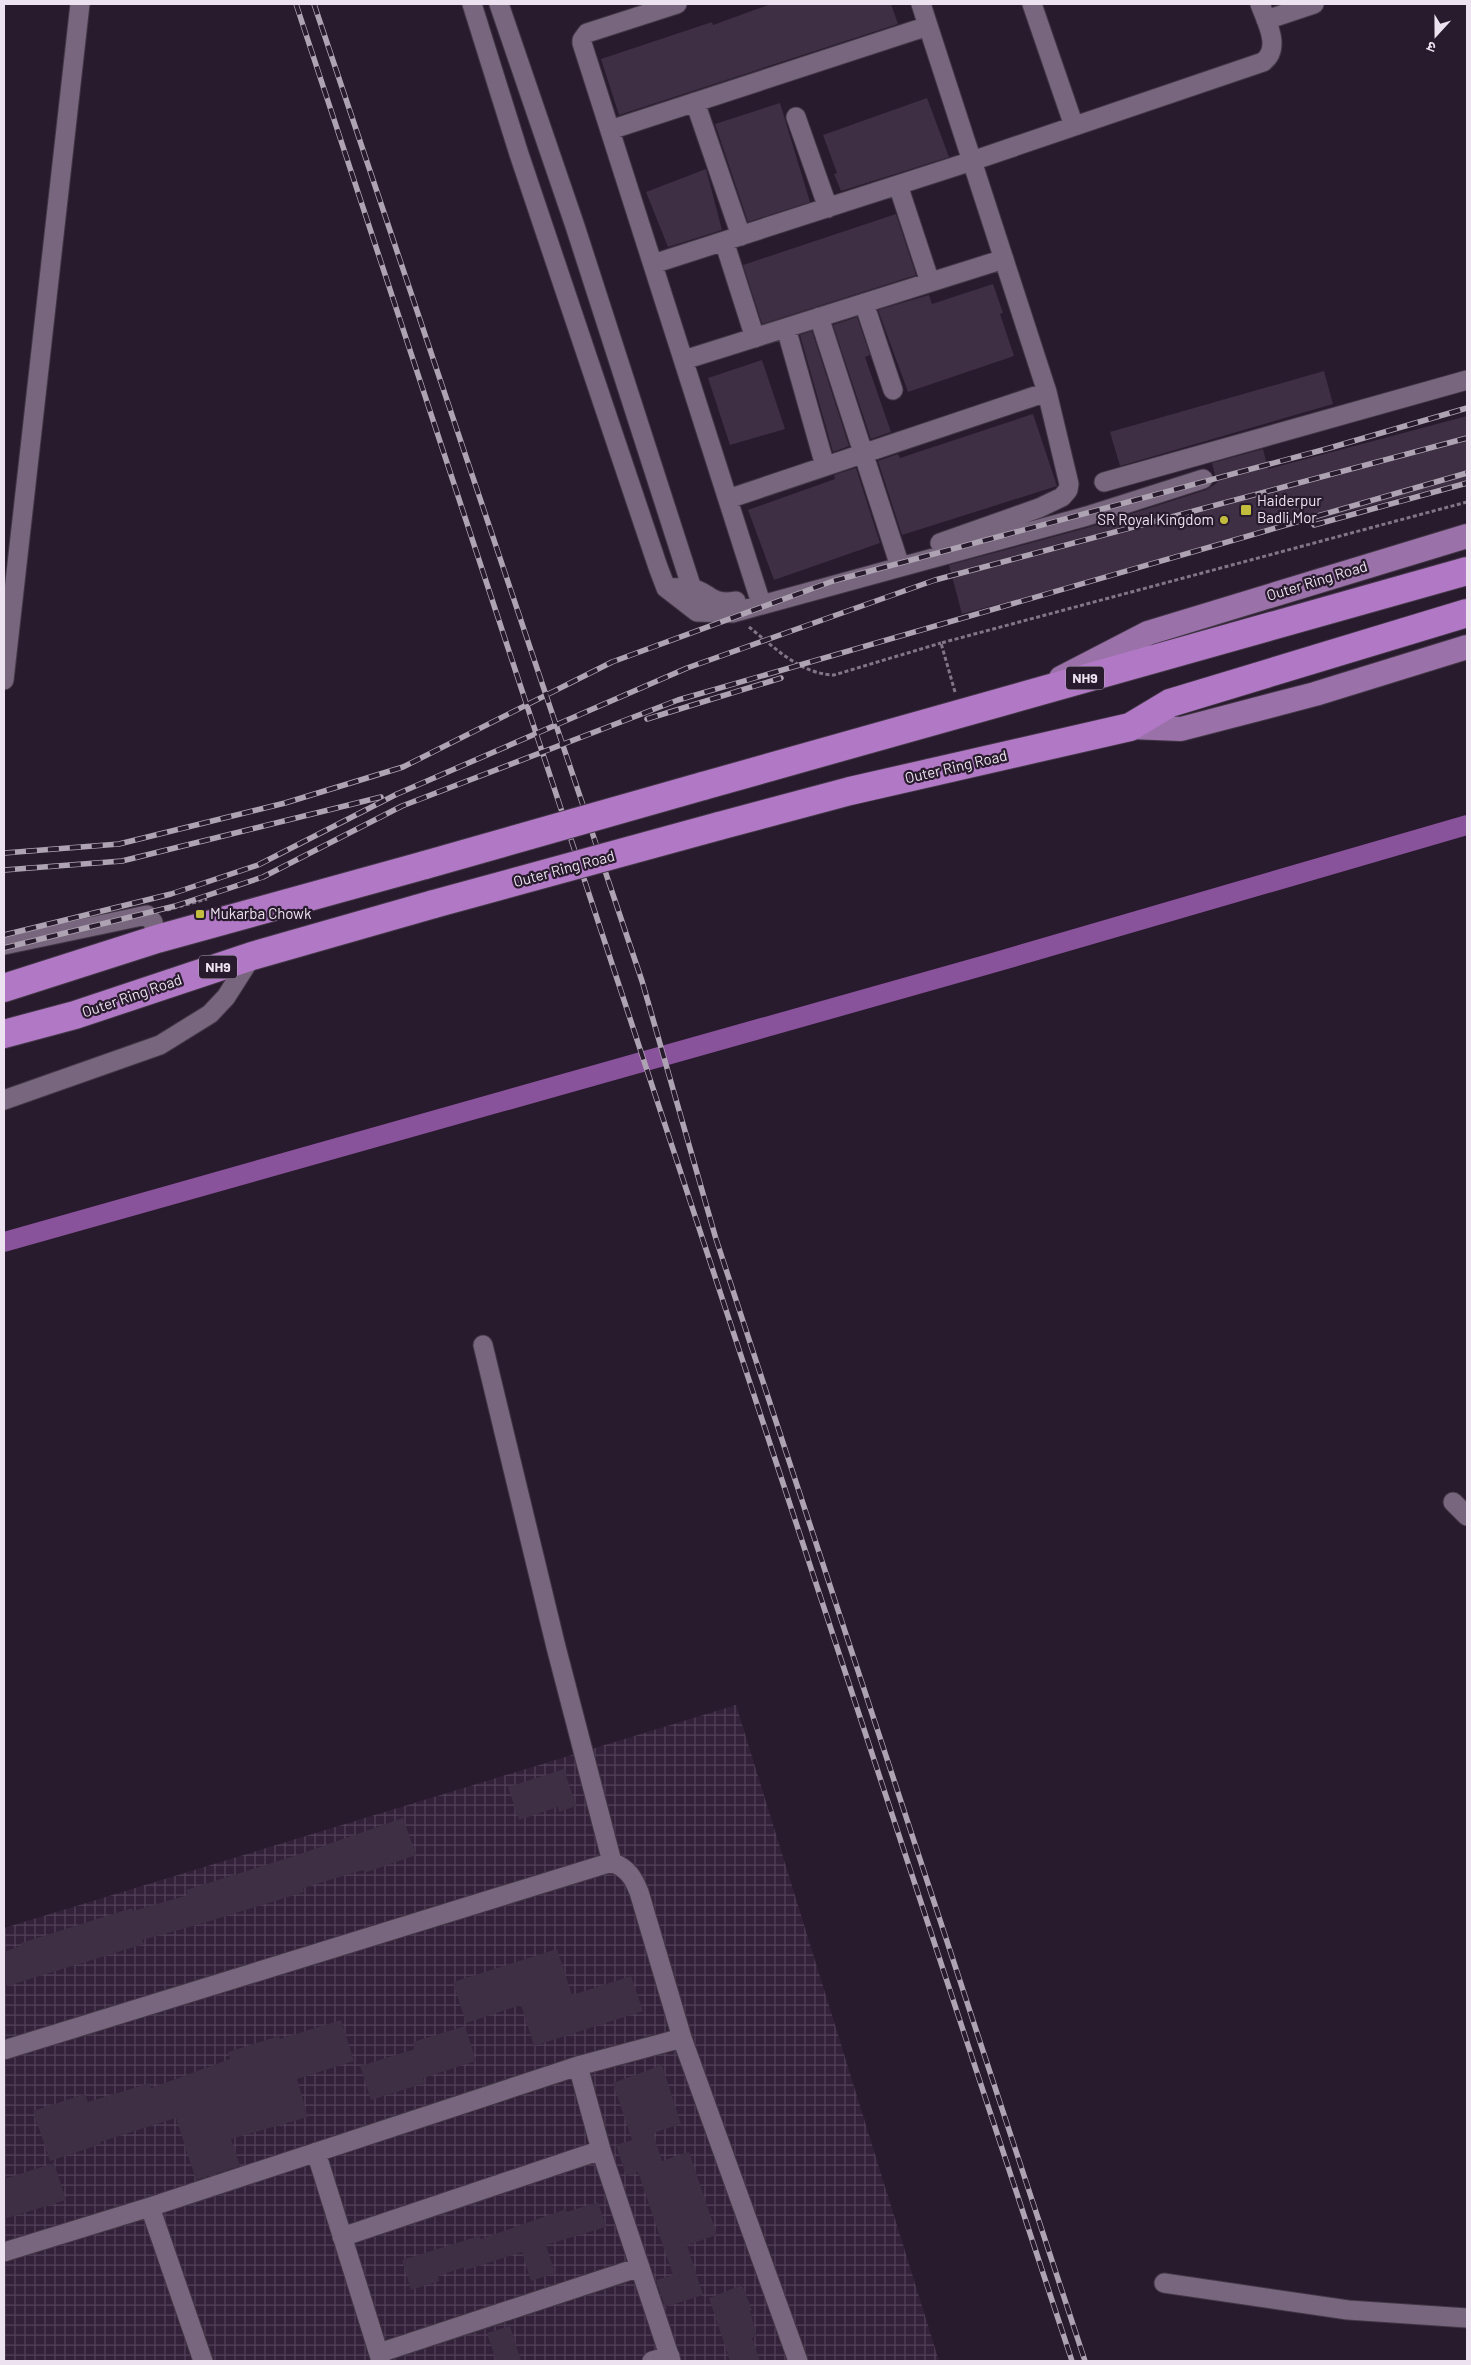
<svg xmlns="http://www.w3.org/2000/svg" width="1471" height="2365" font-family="Barlow,'Noto Sans Devanagari',sans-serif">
<defs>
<pattern id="industrial-grid" width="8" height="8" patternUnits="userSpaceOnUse" patternTransform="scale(1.25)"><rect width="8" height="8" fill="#33213a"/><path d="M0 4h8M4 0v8" fill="none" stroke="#514157"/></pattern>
</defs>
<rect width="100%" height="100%" fill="#291b2e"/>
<path fill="url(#industrial-grid)" d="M 736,1705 L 939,2361 L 4,2361 L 4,1928 Z"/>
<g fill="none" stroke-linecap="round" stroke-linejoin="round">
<path stroke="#89539b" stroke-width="20" d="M 4,1242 L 989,964 L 1467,825"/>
</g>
<path fill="#3e2f44" d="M 771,4 L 891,4 L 898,24 L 619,115 L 601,59 L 712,22 L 713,25 Z
M 927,98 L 949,157 L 841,191 L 834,174 L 837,173 L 823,135 Z
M 780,103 L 810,202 L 748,222 L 715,124 Z
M 706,169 L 722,230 L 668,247 L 646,192 Z
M 896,214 L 916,275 L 762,324 L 743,265 Z
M 993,284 L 1003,313 L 1000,314 L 1014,356 L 908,392 L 878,310 L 929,295 L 932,304 Z
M 857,317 L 870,355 L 865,357 L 891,432 L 871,439 L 833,325 Z
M 812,331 L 849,446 L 833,452 L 800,335 Z
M 762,360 L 785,429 L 730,445 L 708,378 Z
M 1324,371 L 1333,404 L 1120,466 L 1110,432 Z
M 1033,414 L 1057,486 L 902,535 L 878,461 L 898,454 L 900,458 Z
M 1467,416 L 1467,480 L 962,614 L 949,565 L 1090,527 L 1206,490 L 1217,483 L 1212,463 L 1263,449 L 1268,469 Z
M 856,468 L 880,543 L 774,580 L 748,510 L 835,479 L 834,475 Z
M 564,1769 L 576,1806 L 559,1812 L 558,1807 L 519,1820 L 508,1787 Z
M 403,1818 L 416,1855 L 364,1873 L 363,1870 L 303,1888 L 304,1892 L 197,1925 L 142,1940 L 144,1944 L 4,1987 L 4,1952 L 22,1945 L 21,1943 L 132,1908 L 133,1911 L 188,1895 L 186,1890 L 297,1855 Z
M 557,1949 L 572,1995 L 631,1976 L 643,2011 L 534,2046 L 521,2005 L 466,2023 L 453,1982 Z
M 341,2020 L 354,2061 L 297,2079 L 308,2117 L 231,2139 L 240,2166 L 196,2180 L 176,2118 L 100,2142 L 101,2144 L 50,2161 L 33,2111 L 85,2094 L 88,2102 L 150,2083 L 151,2088 L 230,2059 L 228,2052 L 279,2036 L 280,2039 Z
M 465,2026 L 476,2061 L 423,2078 L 425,2083 L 371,2100 L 360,2066 L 415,2049 L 413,2042 Z
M 662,2065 L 681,2124 L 653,2133 L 662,2161 L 689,2152 L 717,2235 L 687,2245 L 703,2295 L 665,2307 L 656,2280 L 673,2275 L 638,2172 L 626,2176 L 616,2145 L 632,2140 L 613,2083 Z
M 54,2163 L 66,2200 L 4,2219 L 4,2179 Z
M 598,2202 L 606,2227 L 546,2245 L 555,2273 L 531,2281 L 522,2252 L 466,2270 L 465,2267 L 438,2276 L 439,2281 L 411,2290 L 402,2260 L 479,2236 L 481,2239 L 566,2209 L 567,2212 Z
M 742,2285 L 752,2310 L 750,2311 L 757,2336 L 752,2338 L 760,2361 L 730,2361 L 709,2298 Z
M 510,2326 L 521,2361 L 496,2361 L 487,2333 Z"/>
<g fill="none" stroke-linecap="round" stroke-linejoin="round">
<defs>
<path id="minor" d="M 472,4 L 519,154 L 658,567 L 666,588 L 697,612 L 732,613 L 1087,516 L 1203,479
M 499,4 L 575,226 L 695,598
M 677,4 L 587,33 L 582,40 L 582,43 L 759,597
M 921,4 L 1047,392 L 1069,484 L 1068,490 L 1062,497 L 1039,508 L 940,543
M 1032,4 L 1074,126
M 1266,20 L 1314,4
M 695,102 L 741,236
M 796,117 L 828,208
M 610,130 L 928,26
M 898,185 L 930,282
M 724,241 L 755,338
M 653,264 L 972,161 L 1263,62 C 1282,48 1266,21 1260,4
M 864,303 L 893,390
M 819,317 L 897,557
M 786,328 L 825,466
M 684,360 L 1004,259
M 1104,482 L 1467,380
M 728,499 L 1047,392
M 666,588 C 674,588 683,587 691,588 C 709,591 710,606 736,601
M 4,680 L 80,4
M 4,945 L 147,915 L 153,922 L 157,939
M 4,1100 L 160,1045 L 210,1014 L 226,997 L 252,956
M 483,1345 L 556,1647 L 612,1862
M 1453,1502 L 1467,1516
M 4,2050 L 612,1862 C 628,1869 633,1877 639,1892 L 682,2038 L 798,2361
M 578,2066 L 601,2150 L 671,2361
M 316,2152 L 381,2361
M 150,2207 L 203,2361
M 342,2237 L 601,2150
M 4,2252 L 150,2207 L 578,2066 L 682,2038
M 1164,2283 L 1348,2310 L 1467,2318
M 379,2353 L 640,2267
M 652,2361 L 670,2356"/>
<path id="major" d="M 1061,678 L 1148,633 L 1467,536
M 1130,727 L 1181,729 L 1315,694 L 1467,647"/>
<path id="highway" d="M 703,786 L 1467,571
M 719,826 L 850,791 L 1130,727 L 1170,703 L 1467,613
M 4,988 L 157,939 L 425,865
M 4,1034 L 75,1015 L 252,956 L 434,904"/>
</defs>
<use href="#minor" stroke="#423746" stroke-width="21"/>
<use href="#major" stroke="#423746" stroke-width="26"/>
<use href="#highway" stroke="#423746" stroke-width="30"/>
<path stroke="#827586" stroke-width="3" stroke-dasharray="4 2.5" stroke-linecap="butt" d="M 749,627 C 774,647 800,674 834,675 L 941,643
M 955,692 L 941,643 L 1467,502
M 167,910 L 207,899"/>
<use href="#minor" stroke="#77667d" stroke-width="19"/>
<use href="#major" stroke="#9a71a8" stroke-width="24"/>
<use href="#highway" stroke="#b178c5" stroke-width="28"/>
<defs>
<path id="rail" d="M 296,4 L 1072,2361
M 314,4 L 642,981 L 716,1239 L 1085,2361
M 1314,525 L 1467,483
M 647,719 L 781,678
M 4,853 L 119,844 L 285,803 L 403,767 L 612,662 L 833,581 L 1326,449 L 1467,408
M 4,870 L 122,861 L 381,797
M 4,935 L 171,894 L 258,865 L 397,794 L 687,668 L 935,580 L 1467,438
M 4,948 L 175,906 L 263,877 L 402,806 L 678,700 L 1467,473"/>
</defs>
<use href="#rail" stroke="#aea3b2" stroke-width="5.5"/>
<use href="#rail" stroke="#291b2e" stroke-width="4" stroke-dasharray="11" stroke-linecap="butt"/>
<defs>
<path id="highway-bridge" d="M 425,865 L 703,786
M 434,904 L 719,826"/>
</defs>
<use href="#highway-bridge" stroke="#423746" stroke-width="30" stroke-linecap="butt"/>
<use href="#highway-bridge" stroke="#b178c5" stroke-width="28"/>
</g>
<g fill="#c2bd3f" stroke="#291b2e" stroke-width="2">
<rect x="1240" y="504" width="12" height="12" rx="2.5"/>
<circle cx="1224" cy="520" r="5"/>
<rect x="195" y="909" width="10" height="10" rx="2.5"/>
</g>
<g text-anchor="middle" stroke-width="4.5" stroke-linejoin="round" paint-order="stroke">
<g fill="#291b2e" stroke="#b2a7b6" stroke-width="1">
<rect x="1066" y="666.5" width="38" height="23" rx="4"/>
<rect x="199" y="955.5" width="38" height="23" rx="4"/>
</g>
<g font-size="14" font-weight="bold" fill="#ede3f0">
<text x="1085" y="683">NH9</text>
<text x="218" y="972">NH9</text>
</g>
<g font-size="15" fill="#ede3f0" stroke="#291b2e" text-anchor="start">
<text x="1257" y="506">Haiderpur<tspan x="1257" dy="17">Badli Mor</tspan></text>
<text x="1214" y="525" text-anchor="end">SR Royal Kingdom</text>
<text x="210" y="919">Mukarba Chowk</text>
</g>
<g font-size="15" fill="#ede3f0" stroke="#291b2e">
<text transform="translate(1317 581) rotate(-17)" y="5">Outer Ring Road</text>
<text transform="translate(956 767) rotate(-13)" y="5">Outer Ring Road</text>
<text transform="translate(564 869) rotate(-15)" y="5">Outer Ring Road</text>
<text transform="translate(132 996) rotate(-19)" y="5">Outer Ring Road</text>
</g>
</g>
<rect width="1471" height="2365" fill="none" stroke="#ede3f0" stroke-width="10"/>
<g transform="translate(1436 35) rotate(201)" stroke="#291b2e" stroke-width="4" paint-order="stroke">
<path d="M0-4L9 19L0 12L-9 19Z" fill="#ede3f0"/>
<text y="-8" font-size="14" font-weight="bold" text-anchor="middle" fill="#ede3f0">उ</text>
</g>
</svg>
